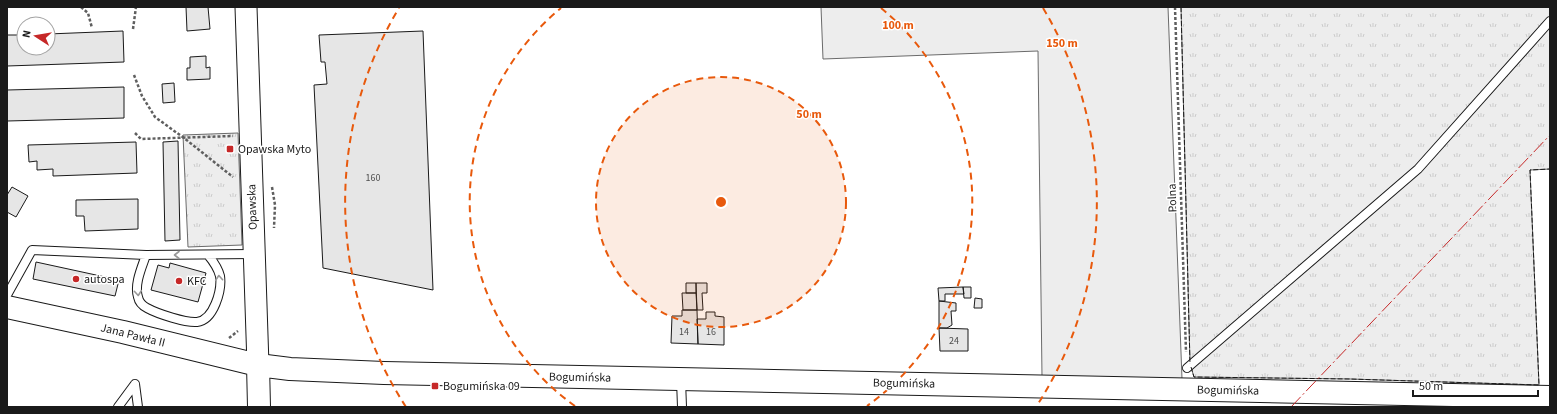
<svg xmlns="http://www.w3.org/2000/svg" width="1557" height="414" font-family="'Source Sans 3',sans-serif">
<defs>
<pattern id="grass-tufts" width="24" height="20" patternUnits="userSpaceOnUse"><rect width="24" height="20" fill="#ededed"/><path d="M3 7l-1-3M5 7V3M7 7l1-3M15 17l-1-3M17 17v-4M19 17l1-3" fill="none" stroke="#cbcbcb"/></pattern>
</defs>
<rect width="100%" height="100%" fill="#fff"/>
<path fill="url(#grass-tufts)" stroke="#6a6a6a" d="M 1181,7 L 1550,7 L 1550,169 L 1530,170 L 1539,385 L 1350,379 L 1194,377 L 1190,364 Z
M 238,133 L 242,245 L 188,247 L 183,135 Z"/>
<path fill="#ededed" stroke="#6a6a6a" d="M 821,7 L 1168,7 L 1182,379 L 1042,377 L 1038,51 L 823,59 Z"/>
<path fill="#e6e6e6" stroke="#1a1a1a" d="M 186,7 L 208,7 L 210,29 L 187,31 Z
M 123,31 L 124,62 L 7,66 L 7,35 L 24,35 L 24,48 L 48,48 L 48,34 Z
M 423,31 L 433,290 L 323,268 L 314,85 L 327,84 L 325,62 L 321,62 L 319,35 Z
M 206,56 L 206,68 L 210,67 L 210,79 L 187,80 L 187,68 L 190,68 L 190,57 Z
M 174,83 L 175,102 L 163,103 L 162,84 Z
M 124,87 L 124,118 L 7,121 L 7,90 Z
M 178,141 L 180,240 L 165,241 L 163,142 Z
M 136,142 L 137,173 L 53,176 L 53,169 L 37,170 L 37,161 L 29,162 L 28,145 Z
M 12,187 L 28,196 L 16,217 L 7,212 L 7,195 Z
M 138,199 L 138,229 L 85,231 L 84,216 L 76,216 L 76,200 Z
M 36,262 L 119,280 L 115,296 L 33,279 Z
M 170,263 L 206,273 L 198,302 L 151,290 L 158,265 L 169,268 Z
M 686,283 L 696,283 L 696,293 L 686,293 Z
M 696,283 L 707,283 L 707,293 L 702,293 L 703,310 L 697,310 Z
M 963,287 L 971,287 L 971,298 L 964,298 Z
M 963,287 L 964,294 L 945,294 L 945,301 L 939,301 L 938,288 Z
M 682,293 L 696,293 L 697,310 L 683,310 Z
M 975,298 L 982,299 L 982,308 L 974,308 Z
M 939,301 L 956,303 L 956,311 L 951,311 L 952,325 L 947,328 L 939,328 Z
M 682,310 L 697,310 L 698,344 L 671,343 L 672,316 L 682,316 Z
M 706,312 L 715,312 L 715,316 L 724,317 L 724,345 L 698,344 L 697,319 L 706,319 Z
M 939,328 L 968,329 L 968,351 L 940,351 Z"/>
<g fill="none" stroke-linecap="round" stroke-linejoin="round">
<defs>
<path id="service" d="M 146,255 C 142,267 134,284 138,297 C 139,302 143,306 147,308 C 158,314 186,323 197,322 C 214,320 222,290 220,276 C 218,268 213,261 208,255
M 7,295 L 32,250 L 146,255 L 254,254
M 1187,368 L 1418,169 L 1550,21
M 681,380 L 682,407
M 135,384 L 138,407
M 118,407 L 135,384"/>
<path id="secondary" d="M 246,7 L 258,365"/>
<path id="primary" d="M 7,307 L 123,332 L 258,365 L 290,369 L 384,373 L 1550,397
M 258,365 L 259,407"/>
</defs>
<use href="#service" stroke="#1a1a1a" stroke-width="10"/>
<use href="#secondary" stroke="#1a1a1a" stroke-width="23"/>
<use href="#primary" stroke="#1a1a1a" stroke-width="24"/>
<path stroke="#5f5f5f" stroke-width="2.5" stroke-dasharray="3 2" stroke-linecap="butt" d="M 81,7 L 88,13 L 92,28
M 1175,7 L 1186,352
M 133,29 L 136,7
M 134,75 L 142,96 L 155,117 L 184,138 L 233,177
M 135,133 L 141,139 L 233,136
M 272,187 L 275,205 L 274,228
M 229,338 L 238,331"/>
<use href="#service" stroke="#fff" stroke-width="8"/>
<use href="#secondary" stroke="#fff" stroke-width="21"/>
<use href="#primary" stroke="#fff" stroke-width="22"/>
<path stroke="#1a1a1a" stroke-width="1" stroke-dasharray="5 2" stroke-linecap="butt" d="M 1181,7 L 1190,364
M 1191,367 L 1194,377 L 1350,379 L 1539,385 L 1530,170 L 1550,169"/>
<path stroke="#c62828" stroke-width="1" stroke-dasharray="14 3 2 3" stroke-linecap="butt" d="M 1291,407 L 1550,135"/>
</g>
<defs><path id="oneway-chevron" d="M-2-3.5L2.5 0L-2 3.5" fill="none" stroke-width="1.6" stroke-linecap="round" stroke-linejoin="round"/></defs>
<g stroke="#989898">
<use href="#oneway-chevron" transform="translate(177 255) rotate(180)"/>
<use href="#oneway-chevron" transform="translate(219 278) rotate(-94)"/>
<use href="#oneway-chevron" transform="translate(138 293) rotate(85)"/>
</g>
<circle cx="721" cy="202" r="125" fill="#e8590c" fill-opacity=".12"/>
<g fill="none" stroke="#e8590c" stroke-width="2" stroke-dasharray="7 5">
<circle cx="721" cy="202" r="125"/>
<path d="M575 406A251 251 0 0 1 561 8M881 8A251 251 0 0 1 867 406"/>
<path d="M406 407A376 376 0 0 1 399 8M1043 8A376 376 0 0 1 1036 407"/>
</g>
<g fill="#c62828" stroke="#fff" stroke-width="1.5">
<rect x="226" y="145" width="8" height="8" rx="2"/>
<circle cx="76" cy="279" r="4"/>
<circle cx="179" cy="281" r="4"/>
<rect x="431" y="382" width="8" height="8" rx="2"/>
</g>
<g text-anchor="middle" stroke-width="3" stroke-linejoin="round" paint-order="stroke">
<g font-size="10" fill="#4d4d4d">
<text x="373" y="181">160</text>
<text x="684" y="335">14</text>
<text x="711" y="335">16</text>
<text x="954" y="344">24</text>
</g>
<g font-size="12" fill="#1a1a1a" stroke="#fff" text-anchor="start">
<text x="238" y="153">Opawska Myto</text>
<text x="84" y="283">autospa</text>
<text x="187" y="285">KFC</text>
<text x="443" y="390">Bogumińska 09</text>
</g>
<g font-size="12" fill="#1a1a1a" stroke="#fff">
<text transform="translate(1172 198) rotate(-92)" y="4">Polna</text>
<text transform="translate(252 207) rotate(-92)" y="4">Opawska</text>
<text transform="translate(133 335) rotate(14)" y="4">Jana Pawła II</text>
<text transform="translate(580 377) rotate(1)" y="4">Bogumińska</text>
<text transform="translate(904 383) rotate(1)" y="4">Bogumińska</text>
<text transform="translate(1228 390) rotate(1)" y="4">Bogumińska</text>
</g>
</g>
<circle cx="721" cy="202" r="6" fill="#e8590c" stroke="#fff" stroke-width="2"/>
<g font-size="12" text-anchor="middle" font-weight="bold" fill="#e8590c" stroke="#fff" stroke-width="3" stroke-linejoin="round" paint-order="stroke">
<text x="898" y="29">100 m</text>
<text x="1062" y="47">150 m</text>
<text x="809" y="118">50 m</text>
</g>
<rect width="1557" height="414" fill="none" stroke="#1a1a1a" stroke-width="16"/>
<g transform="translate(36 36) rotate(282)"><circle r="19" fill="#ffffff" stroke="#a3a3a3"/>
<path d="M0-3L7 15L0 10L-7 15Z" fill="#c62828"/>
<text y="-6" font-size="11" font-weight="bold" text-anchor="middle" fill="#1a1a1a">N</text>
</g>
<path d="M1413 390v6h125v-6" fill="none" stroke="#1a1a1a" stroke-width="2"/>
<text x="1419" y="390" font-size="12" fill="#1a1a1a" stroke="#ffffff" stroke-width="3" paint-order="stroke">50 m</text>
</svg>
